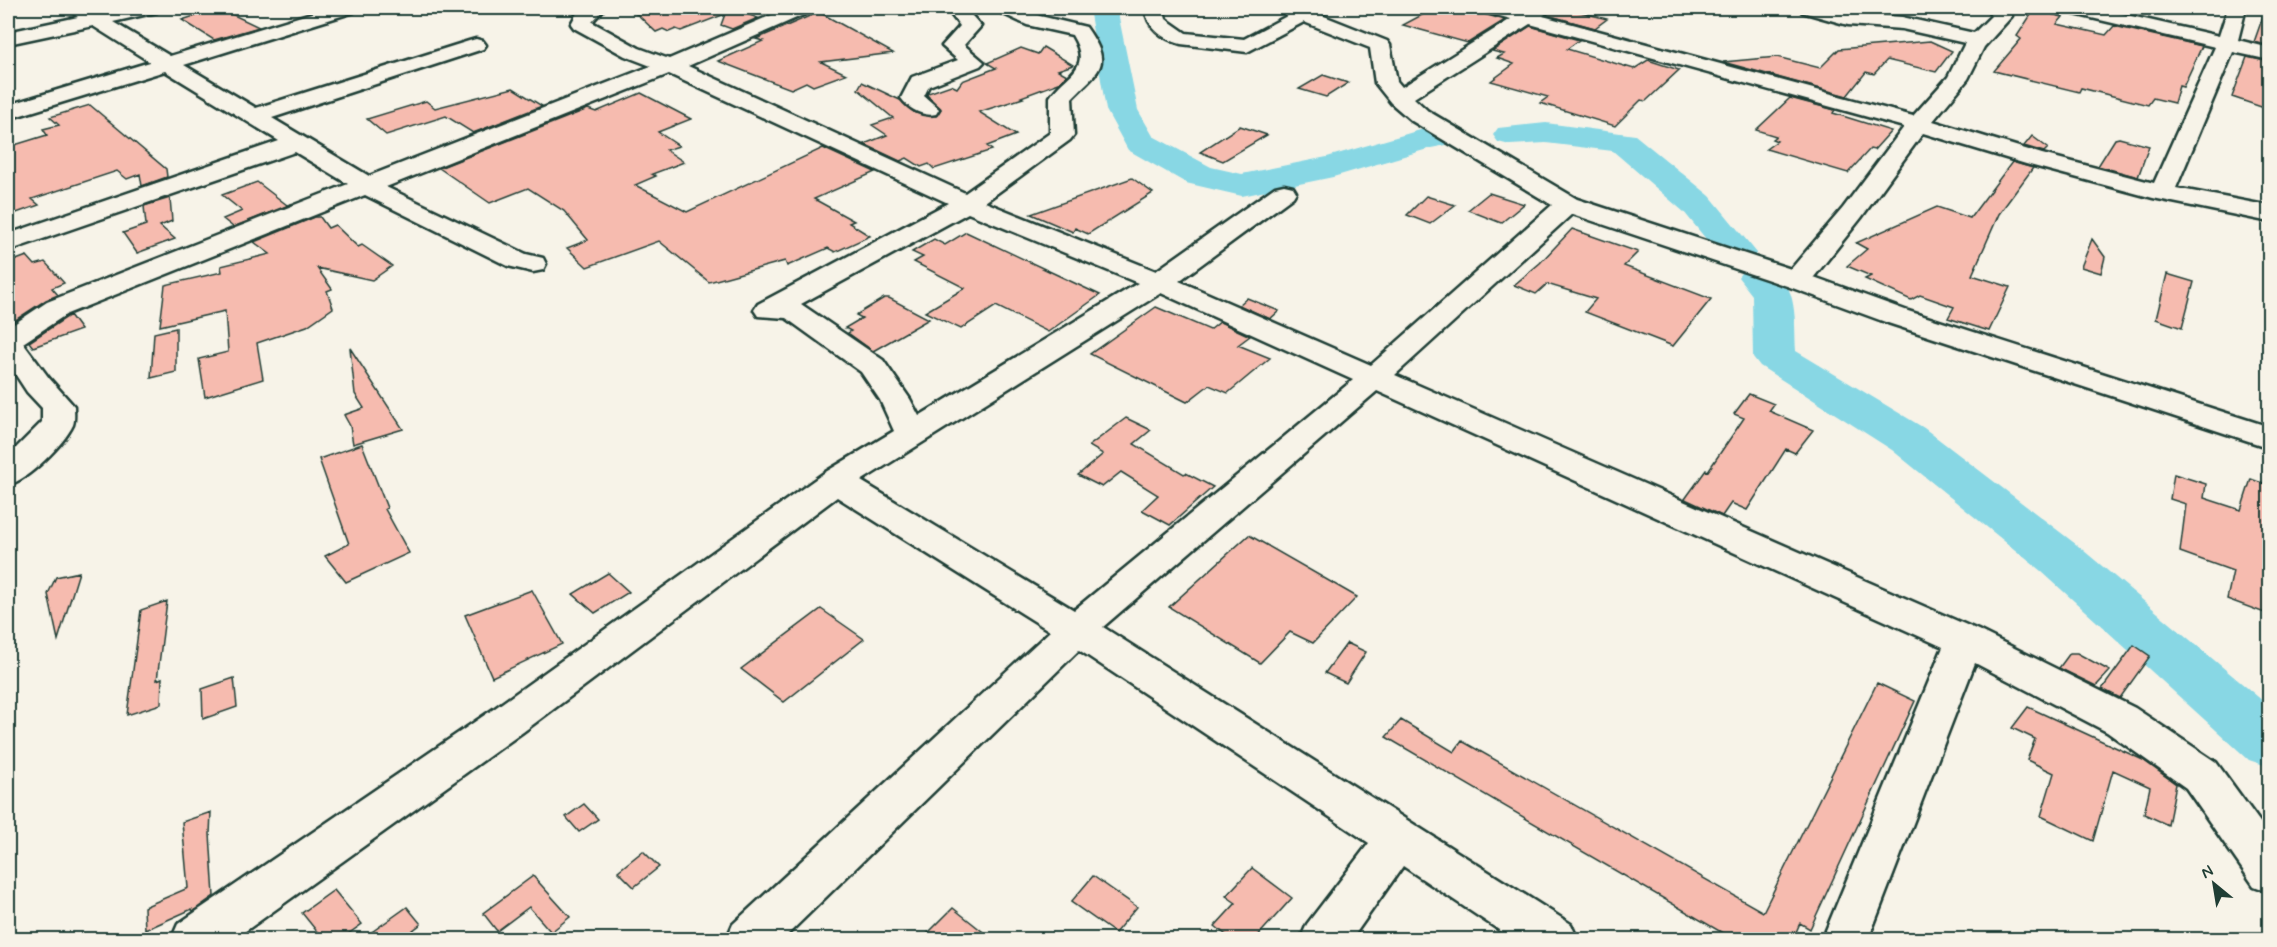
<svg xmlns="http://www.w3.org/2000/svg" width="2277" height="947" font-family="Mynerve,sans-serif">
<rect width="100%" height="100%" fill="#f7f3e8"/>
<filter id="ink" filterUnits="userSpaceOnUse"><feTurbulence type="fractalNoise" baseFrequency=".0167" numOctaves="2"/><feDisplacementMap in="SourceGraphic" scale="12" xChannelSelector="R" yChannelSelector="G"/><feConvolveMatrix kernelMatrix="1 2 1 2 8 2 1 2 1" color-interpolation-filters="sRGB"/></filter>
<g filter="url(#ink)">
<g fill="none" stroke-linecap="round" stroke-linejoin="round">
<path fill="#88d7e4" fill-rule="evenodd" d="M 1089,8 L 1117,8 L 1138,110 L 1153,136 L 1211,167 L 1242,174 L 1327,157 L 1427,128 L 1449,125 L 1461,128 L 1466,135 L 1461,142 L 1431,148 L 1333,177 L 1242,196 L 1186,183 L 1128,150 L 1106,110 Z
M 1546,123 L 1635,135 L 1710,196 L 1757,253 L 1752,261 L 1738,265 L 1724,261 L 1684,212 L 1613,151 L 1546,143 L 1510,145 L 1498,142 L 1493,135 L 1498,128 Z
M 1758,265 C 1800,275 1794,317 1796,351 L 1924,428 L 2077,545 L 2270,707 L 2270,767 L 2249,760 L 2041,571 L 1892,450 L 1760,366 L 1753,357 L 1752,295 L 1738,277 L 1744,269 Z"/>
</g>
<path fill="#f6bbaf" stroke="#1f3d34" stroke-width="1.5" d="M 219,8 L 259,27 L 214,40 L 182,20 Z
M 624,8 L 737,8 L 735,10 L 758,18 L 732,29 L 721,25 L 725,14 L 681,31 L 676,29 L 669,32 L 663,29 L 656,32 L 638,15 Z
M 1435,8 L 1481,8 L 1484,14 L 1505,20 L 1468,43 L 1403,25 Z
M 1550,8 L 1565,8 L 1607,19 L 1595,28 L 1547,15 L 1551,10 Z
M 2266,8 L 2270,8 L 2270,46 L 2254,42 Z
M 2034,10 L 2063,17 L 2057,24 L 2106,35 L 2114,26 L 2202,46 L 2183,87 L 2179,86 L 2174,103 L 2153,98 L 2148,105 L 2081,88 L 2079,92 L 1994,71 L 2021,39 L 2017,36 Z
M 819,12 L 893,53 L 821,62 L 846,74 L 813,86 L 806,82 L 791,89 L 718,61 L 763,41 L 756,39 Z
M 1530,26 L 1579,40 L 1567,49 L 1634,69 L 1648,60 L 1679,70 L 1646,101 L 1641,100 L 1615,126 L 1540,103 L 1548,97 L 1491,81 L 1514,64 L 1497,58 L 1504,54 L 1492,51 Z
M 1930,41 L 1952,51 L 1936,72 L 1887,60 L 1874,74 L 1866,72 L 1847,96 L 1723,62 L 1777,57 L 1820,68 L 1839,49 Z
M 1043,47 L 1073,65 L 1058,70 L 1067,75 L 1059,83 L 1021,97 L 1023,98 L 979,112 L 1016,135 L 987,146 L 992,150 L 934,169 L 929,164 L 921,167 L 907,158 L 900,161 L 864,144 L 887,135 L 872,125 L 893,118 L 858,89 L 862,82 L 900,100 L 915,113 L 936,116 L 941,109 L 927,95 L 928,93 L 951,85 L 957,88 L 962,81 L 996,68 L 987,63 L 1021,48 L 1038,54 Z
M 2247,57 L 2270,62 L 2270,110 L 2232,97 Z
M 1323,75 L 1348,83 L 1326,97 L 1299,89 Z
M 513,88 L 542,106 L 473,133 L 446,116 L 386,135 L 367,119 L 426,101 L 435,108 Z
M 641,93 L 691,119 L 658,132 L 679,146 L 666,150 L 684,162 L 652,174 L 656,176 L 635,185 L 687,212 L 823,148 L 875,172 L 814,199 L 854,221 L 849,223 L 870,236 L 835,252 L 828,248 L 787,266 L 785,261 L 709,282 L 659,241 L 587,267 L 567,248 L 588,240 L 564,211 L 528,188 L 490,203 L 439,168 L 588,109 L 596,112 Z
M 1790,98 L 1835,110 L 1833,113 L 1891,131 L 1874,150 L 1870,149 L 1848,173 L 1766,149 L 1777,141 L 1772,139 L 1776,136 L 1756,130 Z
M 90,105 L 166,169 L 167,177 L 142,186 L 140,174 L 127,179 L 117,171 L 32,199 L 39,205 L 8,216 L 8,147 L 47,135 L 43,129 L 59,125 L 50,117 Z
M 1240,126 L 1267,135 L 1223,161 L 1200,152 Z
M 2032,136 L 2048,148 L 2044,152 L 2024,146 Z
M 2119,138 L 2149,146 L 2138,177 L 2098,166 L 2115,139 Z
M 2012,162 L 2033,168 L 1999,214 L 1972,275 L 2010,287 L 1989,331 L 1948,318 L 1954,307 L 1920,295 L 1911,300 L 1865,279 L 1871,276 L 1847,266 L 1867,249 L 1856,243 L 1937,207 L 1970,218 Z
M 1132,178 L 1153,193 L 1088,234 L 1075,228 L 1073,232 L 1031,214 Z
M 257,182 L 287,205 L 294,203 L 233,227 L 223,219 L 242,211 L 222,195 Z
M 1489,193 L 1524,204 L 1501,223 L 1468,210 Z
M 1426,196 L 1455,205 L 1430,224 L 1407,215 Z
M 170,198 L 172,221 L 160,226 L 175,239 L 137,253 L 123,233 L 146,225 L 144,206 Z
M 315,217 L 320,217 L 328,228 L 335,225 L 358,247 L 362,245 L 392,266 L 372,280 L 317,268 L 332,289 L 327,291 L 333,308 L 307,326 L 257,343 L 263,379 L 205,397 L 199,359 L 228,352 L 225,311 L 160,326 L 165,285 L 222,272 L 221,266 L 270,254 L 254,242 Z
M 1572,229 L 1638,252 L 1624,266 L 1711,299 L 1673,346 L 1585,312 L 1596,299 L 1547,284 L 1536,294 L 1514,285 L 1540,263 Z
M 966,232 L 1051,272 L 1100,295 L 1048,332 L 996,306 L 961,329 L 925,312 L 965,288 L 914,262 L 923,257 L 912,252 L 934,239 L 945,245 Z
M 2092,239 L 2105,257 L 2101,273 L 2081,267 Z
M 27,256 L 35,265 L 45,262 L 64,283 L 52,288 L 58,295 L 46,300 L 14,321 L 8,313 L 8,263 Z
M 2167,274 L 2194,282 L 2182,328 L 2156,319 Z
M 884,298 L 889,298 L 929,319 L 873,351 L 848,333 L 851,331 L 845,328 L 862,318 L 856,315 Z
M 1247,298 L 1279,311 L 1270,319 L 1239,305 Z
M 1156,307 L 1210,330 L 1220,322 L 1250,336 L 1238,345 L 1270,358 L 1228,393 L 1209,385 L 1187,402 L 1090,354 Z
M 70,315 L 81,330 L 33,347 L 29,342 Z
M 176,328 L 176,372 L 151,378 L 154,333 Z
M 350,348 L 403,429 L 353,444 L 350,426 L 344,415 L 364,408 L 355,394 Z
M 1749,394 L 1774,404 L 1769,411 L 1813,430 L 1795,453 L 1786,449 L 1747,510 L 1731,503 L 1722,516 L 1685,499 L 1706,470 L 1708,471 L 1744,418 L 1734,414 Z
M 1126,418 L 1151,430 L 1134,444 L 1184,474 L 1186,473 L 1213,487 L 1170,525 L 1142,510 L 1158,495 L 1121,472 L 1102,487 L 1078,475 L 1103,454 L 1089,446 Z
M 362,444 L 387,508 L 385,509 L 409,553 L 346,582 L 325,556 L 349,544 L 319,459 Z
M 2174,474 L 2206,484 L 2204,498 L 2241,510 L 2251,479 L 2270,486 L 2270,615 L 2227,599 L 2233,571 L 2180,552 L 2186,504 L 2170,499 Z
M 1249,535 L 1357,597 L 1313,643 L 1290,632 L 1260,663 L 1169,607 Z
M 79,572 L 58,640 L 48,594 L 56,577 Z
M 608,573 L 629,592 L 595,613 L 573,594 Z
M 532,590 L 562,644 L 492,677 L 465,615 Z
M 167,601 L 157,680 L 162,678 L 161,704 L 127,715 L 141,610 Z
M 821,609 L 864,639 L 784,702 L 741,669 Z
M 1347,643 L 1366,652 L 1346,683 L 1325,673 Z
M 2134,645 L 2150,656 L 2120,698 L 2102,689 Z
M 2070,653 L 2077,653 L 2110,671 L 2096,686 L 2059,668 Z
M 234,678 L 237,707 L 203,719 L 202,689 Z
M 1877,683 L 1915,701 L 1810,929 L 1800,923 L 1793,939 L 1733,939 L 1386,737 L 1401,720 L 1454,752 L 1462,741 L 1763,912 Z
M 2028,707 L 2143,760 L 2176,784 L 2168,825 L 2144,814 L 2150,787 L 2113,770 L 2093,841 L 2041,816 L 2054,773 L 2027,760 L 2035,739 L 2012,728 Z
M 584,804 L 598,819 L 579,832 L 566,817 Z
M 211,812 L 210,834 L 214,896 L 193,911 L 192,909 L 145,930 L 144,907 L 188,888 L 182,822 Z
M 643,851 L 659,867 L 634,887 L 618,871 Z
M 1252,868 L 1292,898 L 1255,939 L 1231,939 L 1215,926 L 1236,903 L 1226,896 Z
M 533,876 L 570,917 L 551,932 L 529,907 L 497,931 L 483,913 Z
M 1093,876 L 1137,907 L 1115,933 L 1071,902 Z
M 334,890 L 362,924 L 341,939 L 323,939 L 302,913 Z
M 407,907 L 421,924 L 401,939 L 362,939 Z
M 953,908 L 992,939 L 922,939 Z"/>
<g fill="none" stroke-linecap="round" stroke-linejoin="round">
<defs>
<path id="minor" d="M 68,8 L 90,8 L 99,13 L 124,8 L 159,8 L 157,12 L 113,22 L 170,56 L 328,8 L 356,8 L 354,12 L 184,65 L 256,108 L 469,41 L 476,39 L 483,41 L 486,45 L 483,49 L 272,118 L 369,176 L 651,66 L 625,56 L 574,28 L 571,24 L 577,13 L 584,8 L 605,8 L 592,22 L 639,48 L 669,59 L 788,8 L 812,8 L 810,12 L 688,66 L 965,193 L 1050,133 L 1050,97 C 1067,72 1093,70 1072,35 L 1027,25 L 999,12 L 996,8 L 1021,8 L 1040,16 L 1086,27 C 1113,65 1101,69 1072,98 L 1074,135 L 1070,140 L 985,202 L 1156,271 L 1275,187 L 1284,185 L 1293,187 L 1296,192 L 1293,197 L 1179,281 L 1371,365 L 1552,205 L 1412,121 L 1391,103 L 1375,83 L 1370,48 L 1304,22 L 1247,52 L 1181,44 C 1162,39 1147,27 1145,8 L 1163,8 L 1166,19 L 1186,33 L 1244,39 L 1302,8 L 1325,8 L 1319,14 L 1387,41 L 1390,45 L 1397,81 L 1402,87 L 1511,19 L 1485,12 L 1483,8 L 1512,8 L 1524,11 L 1529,8 L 1547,8 L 1549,10 L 1543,16 L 1913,116 L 1948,77 L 1965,43 L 1902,29 L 1848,25 L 1802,12 L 1800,8 L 1829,8 L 1849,13 L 1902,17 L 1974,33 L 1991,16 L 1986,8 L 2005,8 L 2012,16 L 1984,47 L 1968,79 L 1933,121 L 2042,154 L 2154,183 L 2215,47 L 2066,12 L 2063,8 L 2096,8 L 2219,36 L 2228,8 L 2246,8 L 2238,40 L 2270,48 L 2270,60 L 2233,52 L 2176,188 L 2270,206 L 2270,222 L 2153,198 L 2026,164 L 1923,133 L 1861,218 L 1814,277 L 1908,311 L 2270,427 L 2270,448 L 1888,323 L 1787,286 L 1572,214 L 1395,375 L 1978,630 L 2135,708 L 2216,762 L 2270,836 L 2270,892 L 2254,886 L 2186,788 L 2107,732 L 1975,663 L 1868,940 L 1822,940 L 1943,647 L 1377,391 L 1103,627 L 1571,924 L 1578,940 L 1514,940 L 1403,866 L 1351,940 L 1300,940 L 1307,924 L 1369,843 L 1079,650 L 782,940 L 726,940 L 733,924 L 1050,631 L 837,497 L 523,732 L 233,940 L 171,940 L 178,924 L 495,708 L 824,473 L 894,431 L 880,400 L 861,372 L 786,318 L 758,316 L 754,310 L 758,304 L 948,203 L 669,74 L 386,187 L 526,254 L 543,258 L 546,264 L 543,270 L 533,272 L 508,266 L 365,195 L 67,314 L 23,343 L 49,378 L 74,406 C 74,412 75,419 73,425 C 64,444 28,480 8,485 L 8,456 L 42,422 L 42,408 L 27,392 L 8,363 L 8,328 L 47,302 L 348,184 L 295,152 L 8,251 L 8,234 L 279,141 L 165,71 L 8,119 L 8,105 L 150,62 L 93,26 L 8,44 L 8,32 L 78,17 ZM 1530,24 L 1904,127 L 1843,208 L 1791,269 L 1577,199 L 1428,111 L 1414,98 ZM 968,213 L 1138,283 L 919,416 L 910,399 L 883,360 L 801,304 ZM 1161,293 L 1353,380 L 1074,610 L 861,481 Z
M 946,8 L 965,8 L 981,26 L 964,45 L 984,62 L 980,66 L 929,86 L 924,96 L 939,109 L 936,114 C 922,117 909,109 901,98 L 912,77 L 958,60 L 942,46 L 960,26 Z"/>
</defs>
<use href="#minor" stroke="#1f3d34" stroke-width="5"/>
<use href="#minor" fill="#f7f3e8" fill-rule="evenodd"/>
</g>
</g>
<rect width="2277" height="947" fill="none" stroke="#f7f3e8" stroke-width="30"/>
<rect x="15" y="15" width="2247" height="917" fill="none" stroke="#1f3d34" stroke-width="2" filter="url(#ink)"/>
<g transform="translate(2214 884) rotate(330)" stroke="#f7f3e8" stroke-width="4.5" paint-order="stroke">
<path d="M0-4.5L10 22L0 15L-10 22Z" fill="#1f3d34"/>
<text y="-9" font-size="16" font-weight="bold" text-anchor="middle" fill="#1f3d34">N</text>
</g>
</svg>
